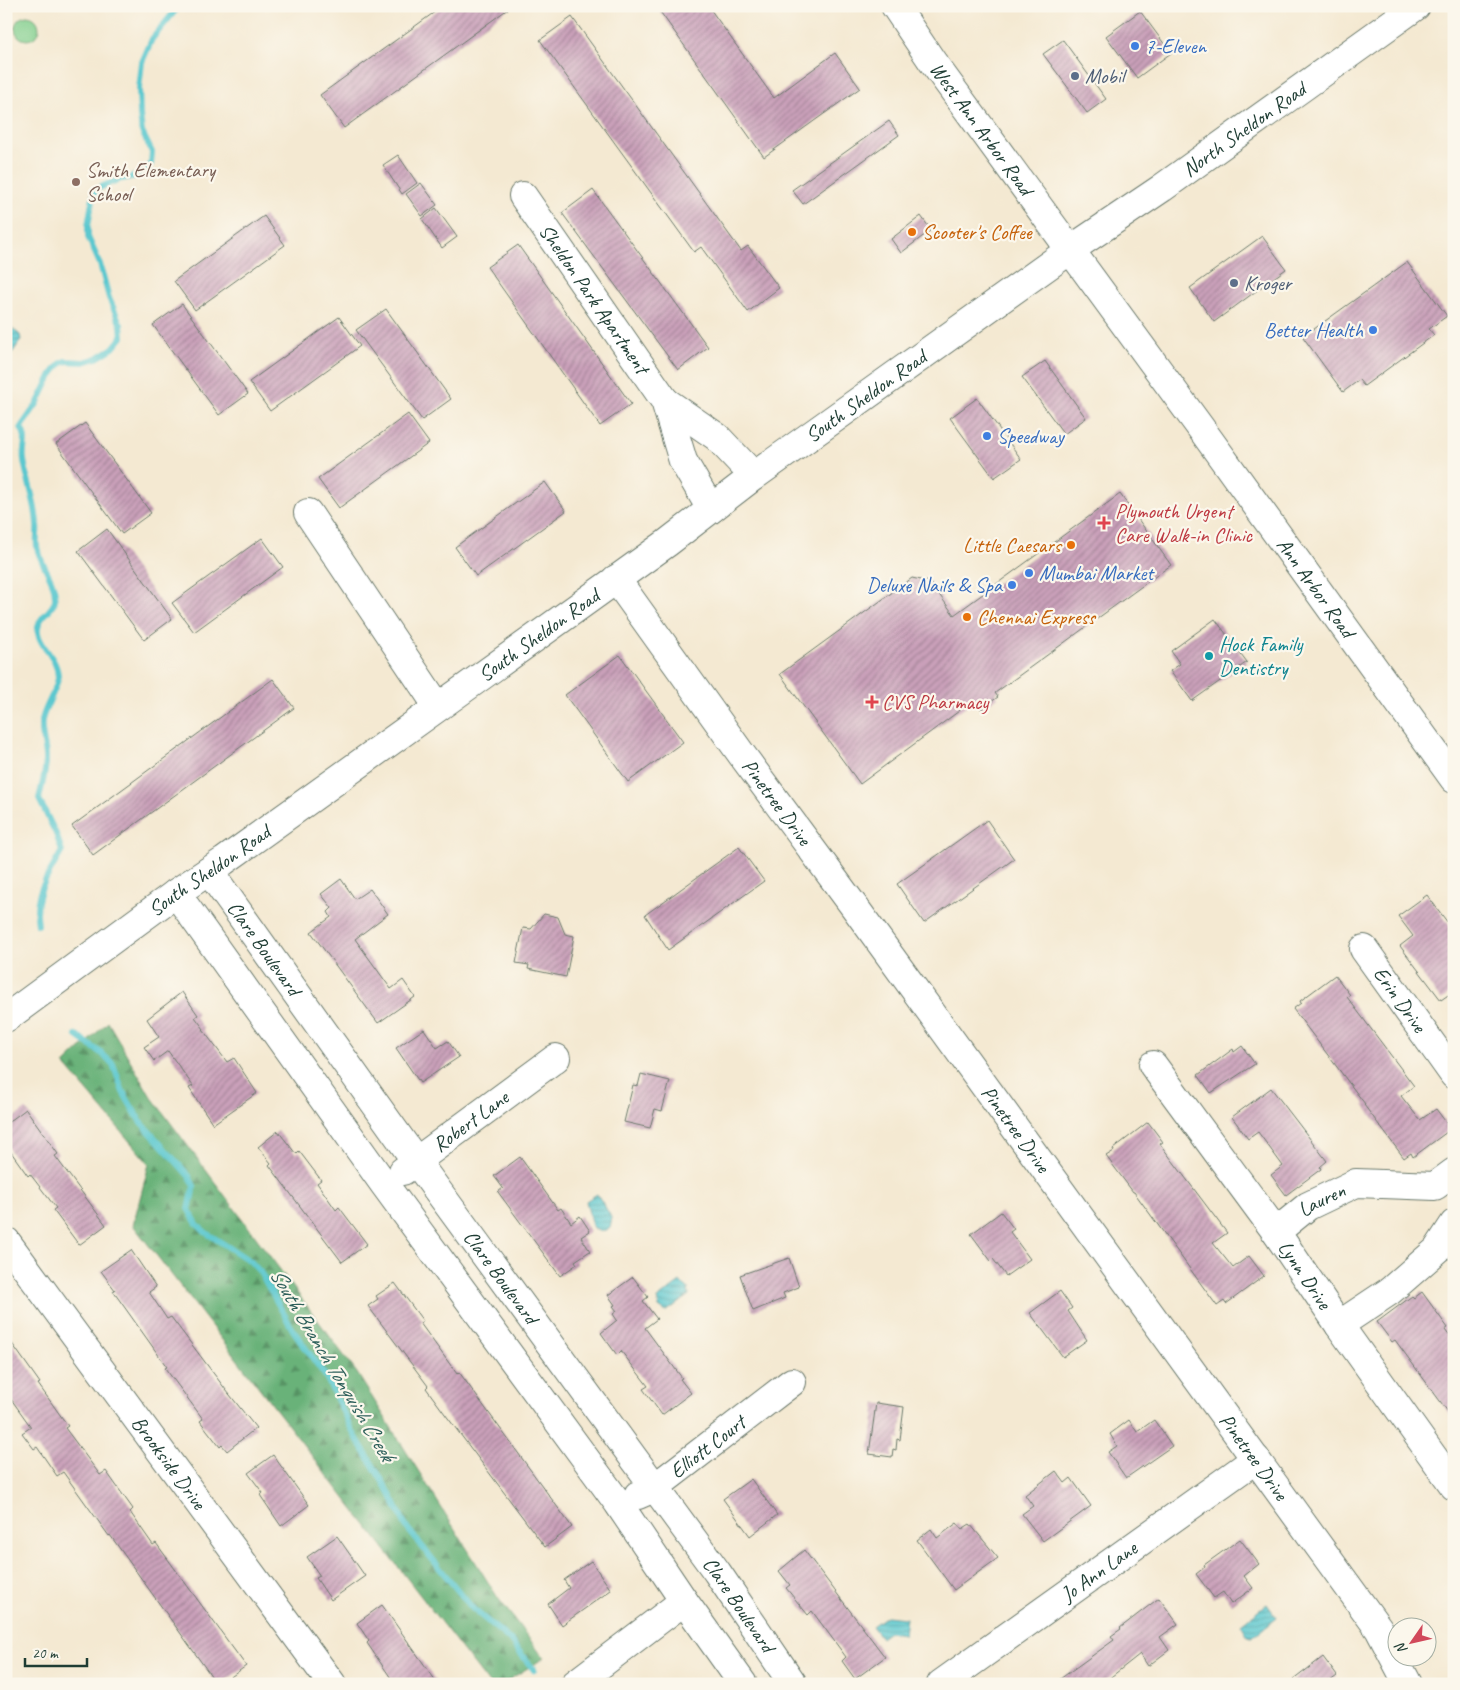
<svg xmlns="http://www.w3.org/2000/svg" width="1460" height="1690" font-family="Caveat,sans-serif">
<defs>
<pattern id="forest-firs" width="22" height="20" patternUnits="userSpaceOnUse" patternTransform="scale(1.25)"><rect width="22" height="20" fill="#69b279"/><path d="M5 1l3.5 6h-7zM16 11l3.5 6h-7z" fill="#569264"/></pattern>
<pattern id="water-rules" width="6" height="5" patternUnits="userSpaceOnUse" patternTransform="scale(1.25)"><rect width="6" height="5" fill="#5bc8cf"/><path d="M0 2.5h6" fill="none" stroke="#4ba4a9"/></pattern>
<pattern id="building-hatch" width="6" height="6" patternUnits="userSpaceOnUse" patternTransform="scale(1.25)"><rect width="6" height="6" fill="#caa0ba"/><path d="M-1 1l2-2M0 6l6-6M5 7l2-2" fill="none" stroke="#a38498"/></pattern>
</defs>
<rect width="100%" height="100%" fill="#fbf7ec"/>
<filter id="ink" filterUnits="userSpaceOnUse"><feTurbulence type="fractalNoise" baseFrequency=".02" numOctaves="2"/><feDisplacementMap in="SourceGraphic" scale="10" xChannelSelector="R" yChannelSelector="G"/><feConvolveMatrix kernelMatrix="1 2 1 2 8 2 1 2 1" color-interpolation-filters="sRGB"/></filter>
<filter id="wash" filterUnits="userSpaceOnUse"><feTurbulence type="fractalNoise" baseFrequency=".0096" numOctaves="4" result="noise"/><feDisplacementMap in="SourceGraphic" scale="20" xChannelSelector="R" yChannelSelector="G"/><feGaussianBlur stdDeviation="1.12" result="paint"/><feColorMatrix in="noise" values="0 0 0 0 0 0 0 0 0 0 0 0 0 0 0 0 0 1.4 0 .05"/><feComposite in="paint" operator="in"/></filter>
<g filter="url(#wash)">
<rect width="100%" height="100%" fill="#f4e9d2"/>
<path fill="url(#forest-firs)" stroke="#447856" d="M 108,1022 L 150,1095 L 357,1373 L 498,1598 L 544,1658 L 502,1684 L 489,1684 L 133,1225 L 149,1164 L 64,1064 Z"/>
<path fill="#82cf8e" stroke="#508661" d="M15 28a12 12 0 1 1 24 0a12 12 0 1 1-24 0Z"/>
<path fill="url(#water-rules)" stroke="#3d8282" d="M 13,329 L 20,335 L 21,340 L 13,352 L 6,357 L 6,331 Z
M 597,1194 L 612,1218 L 610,1227 L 607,1230 L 598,1231 L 592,1226 L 586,1201 Z
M 680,1282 L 688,1288 L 689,1295 L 666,1312 L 659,1307 L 657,1299 Z
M 1267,1604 L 1277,1618 L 1252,1637 L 1248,1636 L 1241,1624 Z
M 886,1616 L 906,1618 L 904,1634 L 889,1632 L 881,1638 L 872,1626 Z"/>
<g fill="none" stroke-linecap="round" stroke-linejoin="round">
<path stroke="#5bc8cf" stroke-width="6" d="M 38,925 C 33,893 47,878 62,851 L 56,834 L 39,799 C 42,785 46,772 46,758 C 46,744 40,734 42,720 C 45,706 58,688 58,677 C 58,658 40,647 38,633 C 35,616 56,611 55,597 C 55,579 40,564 37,547 C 36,539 38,531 37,524 C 36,502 27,481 24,460 C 22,447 29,440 21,427 L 37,404 L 52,374 L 60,364 L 66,361 L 84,362 L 97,358 L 113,348 L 122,337 L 121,325 L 109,298 L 100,264 L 88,237 L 88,226 L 92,202 L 94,194 L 99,188 L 117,180 L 141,175 L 151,164 L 152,152 L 142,132 L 140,115 L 139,89 L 142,62 L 152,39 L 179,6
M 76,1035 L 101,1053 L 113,1064 L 123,1092 L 140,1121 L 189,1176 L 194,1186 L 189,1210 L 197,1224 L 205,1232 L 250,1261 L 260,1272 L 293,1330 L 326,1377 L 353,1432 L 389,1492 L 407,1528 L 473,1609 L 509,1639 L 534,1670"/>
</g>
<g id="blocks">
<path fill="url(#building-hatch)" d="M 443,6 L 512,6 L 344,128 L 320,95 Z
M 656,6 L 708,6 L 774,98 L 835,53 L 860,88 L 764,157 Z
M 1140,11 L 1171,53 L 1137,78 L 1106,36 Z
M 572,17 L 741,251 L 748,246 L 779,288 L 748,312 L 701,247 L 694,252 L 540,40 Z
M 1063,40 L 1106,99 L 1087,113 L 1043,54 Z
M 889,121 L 899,135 L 803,204 L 792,190 Z
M 398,155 L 417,183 L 402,194 L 383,165 Z
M 421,183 L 437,205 L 422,216 L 406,194 Z
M 593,190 L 708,347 L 678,370 L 562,213 Z
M 436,208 L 457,237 L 442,248 L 422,219 Z
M 264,216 L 285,245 L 195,310 L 174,281 Z
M 921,216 L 931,230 L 901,253 L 891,239 Z
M 1262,236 L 1286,269 L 1214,322 L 1190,288 Z
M 518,245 L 631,404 L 600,426 L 487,267 Z
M 1407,262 L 1447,316 L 1429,329 L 1434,335 L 1364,386 L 1359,380 L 1343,392 L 1303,337 Z
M 182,304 L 248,394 L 219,415 L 153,325 Z
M 386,309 L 451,399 L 422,420 L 356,330 Z
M 339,317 L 360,346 L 270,411 L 249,382 Z
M 1045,361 L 1086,418 L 1064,434 L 1022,377 Z
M 977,398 L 1021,459 L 994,478 L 950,418 Z
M 408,414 L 429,443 L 339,508 L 318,479 Z
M 85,423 L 151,513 L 122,534 L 56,444 Z
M 545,482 L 566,511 L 476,576 L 455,547 Z
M 1120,494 L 1171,565 L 995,693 L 998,697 L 981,709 L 974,700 L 860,784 L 780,674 L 912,578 L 930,582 L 954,615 Z
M 107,529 L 172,619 L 144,640 L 78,551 Z
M 262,538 L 283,567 L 194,632 L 172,603 Z
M 1215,619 L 1247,662 L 1192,701 L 1170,671 L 1180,664 L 1171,651 Z
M 620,655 L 683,742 L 628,782 L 565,695 Z
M 273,679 L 294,708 L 93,855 L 72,826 Z
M 987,820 L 1014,859 L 924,923 L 897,884 Z
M 739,847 L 764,881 L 668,950 L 645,915 Z
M 341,879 L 355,899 L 370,889 L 388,914 L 355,939 L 391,989 L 403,980 L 415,997 L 378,1023 L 311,932 L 331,917 L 328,912 L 332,908 L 321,894 Z
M 1427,895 L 1454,931 L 1454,991 L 1441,1000 L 1400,946 L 1413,936 L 1398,916 Z
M 544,914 L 558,917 L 565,934 L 574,936 L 566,977 L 528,969 L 529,965 L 516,963 L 523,928 L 531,929 Z
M 1335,975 L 1350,995 L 1347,997 L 1414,1086 L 1401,1096 L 1420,1120 L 1436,1109 L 1451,1129 L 1413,1157 L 1411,1153 L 1404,1158 L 1364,1105 L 1365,1104 L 1293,1009 L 1301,1003 L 1300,1001 Z
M 182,992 L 198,1015 L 195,1017 L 204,1029 L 203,1030 L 227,1062 L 234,1058 L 257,1093 L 213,1124 L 189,1088 L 193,1086 L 168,1051 L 154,1061 L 144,1047 L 159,1037 L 147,1019 Z
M 424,1029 L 437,1048 L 448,1041 L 459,1057 L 420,1083 L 396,1048 Z
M 1242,1046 L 1255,1064 L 1211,1093 L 1198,1075 L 1233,1049 L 1234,1052 Z
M 641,1074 L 670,1081 L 662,1111 L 655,1109 L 650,1128 L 624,1122 L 633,1085 L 638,1086 Z
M 1271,1088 L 1327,1161 L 1320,1167 L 1321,1169 L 1286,1195 L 1271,1175 L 1283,1166 L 1258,1132 L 1248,1139 L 1232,1117 Z
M 26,1109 L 58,1154 L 55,1156 L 106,1225 L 79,1245 L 53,1210 L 56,1208 L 30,1174 L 28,1176 L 6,1145 L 6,1124 Z
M 1148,1122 L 1163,1142 L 1160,1144 L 1227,1233 L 1213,1243 L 1233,1268 L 1249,1256 L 1264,1276 L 1226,1304 L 1224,1301 L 1217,1306 L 1134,1192 L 1133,1192 L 1106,1156 L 1114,1151 L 1113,1149 Z
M 278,1131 L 296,1154 L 299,1151 L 321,1180 L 317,1183 L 336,1210 L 339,1207 L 367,1244 L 342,1262 L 269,1165 L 271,1163 L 258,1147 Z
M 520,1157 L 558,1210 L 561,1208 L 571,1223 L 580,1216 L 590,1231 L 581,1237 L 590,1251 L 575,1261 L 577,1264 L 560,1276 L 498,1192 L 503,1188 L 494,1176 Z
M 1001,1212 L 1014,1229 L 1010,1232 L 1030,1259 L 1006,1276 L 993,1259 L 991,1261 L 971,1234 Z
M 131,1250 L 156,1287 L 149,1292 L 167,1319 L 171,1317 L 226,1390 L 256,1428 L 227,1451 L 222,1445 L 220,1447 L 200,1421 L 203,1419 L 165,1368 L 167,1367 L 113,1291 L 115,1290 L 101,1271 Z
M 789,1258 L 799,1287 L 783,1293 L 785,1298 L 753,1311 L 740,1275 Z
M 633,1277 L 648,1297 L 643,1301 L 657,1319 L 645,1328 L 682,1378 L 680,1379 L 691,1393 L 662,1415 L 643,1389 L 648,1386 L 621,1351 L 617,1355 L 601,1333 L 617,1320 L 613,1314 L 617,1311 L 613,1306 L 615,1305 L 608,1295 Z
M 395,1283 L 423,1321 L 420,1323 L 457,1374 L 459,1372 L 572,1527 L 545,1547 L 445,1414 L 426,1388 L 428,1386 L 368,1306 L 378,1299 L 376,1296 Z
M 1060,1291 L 1072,1308 L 1068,1311 L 1087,1340 L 1063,1357 L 1030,1313 Z
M 1422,1292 L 1448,1328 L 1445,1330 L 1454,1342 L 1454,1420 L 1395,1340 L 1392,1342 L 1377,1322 L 1412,1296 L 1414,1298 Z
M 6,1335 L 40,1383 L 38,1384 L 68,1426 L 65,1428 L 100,1475 L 106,1471 L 133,1509 L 130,1512 L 153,1545 L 156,1543 L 246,1666 L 221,1684 L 217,1684 L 110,1535 L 109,1536 L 63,1472 L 57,1476 L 37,1447 L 34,1449 L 22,1433 L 31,1427 L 6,1392 Z
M 876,1403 L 904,1407 L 900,1440 L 897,1439 L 896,1450 L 893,1449 L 892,1457 L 869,1454 Z
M 1129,1420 L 1137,1432 L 1154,1420 L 1172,1446 L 1126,1478 L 1108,1452 L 1117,1446 L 1110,1434 Z
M 273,1455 L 309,1505 L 281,1526 L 260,1495 L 263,1493 L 248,1473 Z
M 1056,1471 L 1065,1483 L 1071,1478 L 1091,1506 L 1043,1541 L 1022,1514 L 1033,1506 L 1025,1495 Z
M 751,1479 L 777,1515 L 750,1536 L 723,1499 Z
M 957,1523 L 962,1529 L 970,1524 L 998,1558 L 954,1590 L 917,1540 L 931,1529 L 937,1538 Z
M 337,1536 L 365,1576 L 331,1600 L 316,1578 L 320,1576 L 307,1557 Z
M 1240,1539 L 1259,1564 L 1244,1576 L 1253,1588 L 1231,1604 L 1223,1592 L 1214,1598 L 1196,1574 L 1205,1567 L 1204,1565 Z
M 804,1550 L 885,1657 L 855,1679 L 842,1661 L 846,1657 L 812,1611 L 808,1615 L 786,1588 L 790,1585 L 779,1571 Z
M 591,1561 L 611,1590 L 562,1625 L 548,1604 L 569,1588 L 564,1580 Z
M 1159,1598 L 1178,1624 L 1160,1637 L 1169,1650 L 1148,1666 L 1140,1654 L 1102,1684 L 1053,1684 L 1114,1640 L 1111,1636 L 1121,1629 L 1120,1628 Z
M 382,1605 L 438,1684 L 395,1684 L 367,1643 L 369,1641 L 357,1623 Z
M 1323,1657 L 1337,1676 L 1326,1684 L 1288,1684 Z"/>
</g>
</g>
<g filter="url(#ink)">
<use href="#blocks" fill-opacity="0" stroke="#6a796b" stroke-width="1"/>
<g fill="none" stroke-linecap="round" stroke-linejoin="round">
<defs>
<g id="minor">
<path id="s1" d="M 523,196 L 665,401 L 683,461 L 711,509"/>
<path d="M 665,401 L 717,437 L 754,476"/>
<path d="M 308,513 L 438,707"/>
<path id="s2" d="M 616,579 L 742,755 L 856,909 L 1379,1629 L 1408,1684"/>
<path id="s3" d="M 209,871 L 416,1161 L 717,1572 L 793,1684"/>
<path d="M 176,893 L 384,1184 L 618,1503 L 684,1601 L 743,1684"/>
<path id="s4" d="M 1364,949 L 1454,1075"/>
<path id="s5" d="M 1153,1065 L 1276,1232 L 1339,1325 L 1454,1486"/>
<path id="s6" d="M 403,1171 L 556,1058"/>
<path id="s7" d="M 1276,1232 L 1308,1206 L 1356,1183 L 1435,1186 L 1454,1172"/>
<path id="s8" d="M 6,1241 L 332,1684"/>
<path d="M 1339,1325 L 1390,1291 L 1437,1250 L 1454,1224"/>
<path id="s9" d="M 638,1495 L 654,1488 L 792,1382"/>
<path d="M 575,1684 L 684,1601"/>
<path id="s10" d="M 941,1684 L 1256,1459"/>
</g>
<g id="major">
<path id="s11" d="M 895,6 L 932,61 L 1200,427 L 1454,779"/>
<path id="s12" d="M 6,1018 L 176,893 L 224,861 L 667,543 L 754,476 L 1070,250 L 1162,188 L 1416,6"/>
</g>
</defs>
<use href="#minor" stroke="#6a796b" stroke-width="30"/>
<use href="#major" stroke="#6a796b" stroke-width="30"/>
<use href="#minor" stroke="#fff" stroke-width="28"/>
<use href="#major" stroke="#fff" stroke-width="28"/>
</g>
</g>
<g fill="#3f7fe0" stroke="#fbf7ec" stroke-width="2">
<circle cx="1135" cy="46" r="5"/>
<circle cx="1373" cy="330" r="5"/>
<circle cx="987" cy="436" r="5"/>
<circle cx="1029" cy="573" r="5"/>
<circle cx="1012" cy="585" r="5"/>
</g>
<g fill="#5c6f8a" stroke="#fbf7ec" stroke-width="2">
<circle cx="1075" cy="76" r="5"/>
<circle cx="1234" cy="283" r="5"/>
</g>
<circle fill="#8d6e63" stroke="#fbf7ec" stroke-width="2" cx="76" cy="182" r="5"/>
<g fill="#e8710a" stroke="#fbf7ec" stroke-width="2">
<circle cx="912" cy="232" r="5"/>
<circle cx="1071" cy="545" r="5"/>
<circle cx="967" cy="617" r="5"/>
</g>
<g fill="#e0444e" stroke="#fbf7ec" stroke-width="2">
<path d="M1101.5 515.5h5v5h5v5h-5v5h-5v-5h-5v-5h5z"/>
<path d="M869.5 694.5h5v5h5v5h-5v5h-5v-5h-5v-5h5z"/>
</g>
<circle fill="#0f9aa8" stroke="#fbf7ec" stroke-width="2" cx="1209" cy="656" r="5"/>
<g text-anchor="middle" stroke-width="4.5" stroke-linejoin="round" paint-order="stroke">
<g font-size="21" fill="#366cbe" stroke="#fbf7ec" text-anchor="start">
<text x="1145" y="53">7-Eleven</text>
<text x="1363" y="337" text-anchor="end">Better Health</text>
<text x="997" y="443">Speedway</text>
<text x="1039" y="580">Mumbai Market</text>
<text x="1002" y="592" text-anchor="end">Deluxe Nails &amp; Spa</text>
</g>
<g font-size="21" fill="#4e5e75" stroke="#fbf7ec" text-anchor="start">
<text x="1085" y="83">Mobil</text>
<text x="1244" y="290">Kroger</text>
</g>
<g font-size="21" fill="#1f3d34" stroke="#fbf7ec">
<text dy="7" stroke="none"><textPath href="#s11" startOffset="150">West Ann Arbor Road</textPath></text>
<text dy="7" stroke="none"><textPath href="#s12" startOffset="1524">North Sheldon Road</textPath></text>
<text dy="7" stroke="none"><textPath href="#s1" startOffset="125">Sheldon Park Apartment</textPath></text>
<text dy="7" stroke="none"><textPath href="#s12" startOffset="1061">South Sheldon Road</textPath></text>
<text dy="7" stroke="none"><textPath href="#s11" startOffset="718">Ann Arbor Road</textPath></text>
<text dy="7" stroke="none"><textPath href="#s12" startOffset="656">South Sheldon Road</textPath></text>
<text dy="7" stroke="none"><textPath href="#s2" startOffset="275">Pinetree Drive</textPath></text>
<text dy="7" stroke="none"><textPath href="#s12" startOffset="251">South Sheldon Road</textPath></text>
<text dy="7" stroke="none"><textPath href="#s3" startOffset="95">Clare Boulevard</textPath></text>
<text dy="7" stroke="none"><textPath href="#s4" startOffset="62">Erin Drive</textPath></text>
<text dy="7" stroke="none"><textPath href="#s6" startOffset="84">Robert Lane</textPath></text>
<text dy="7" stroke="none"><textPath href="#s2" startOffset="680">Pinetree Drive</textPath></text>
<text dy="7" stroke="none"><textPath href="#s7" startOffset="56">Lauren</textPath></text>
<text dy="7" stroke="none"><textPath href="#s5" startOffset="259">Lynn Drive</textPath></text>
<text dy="7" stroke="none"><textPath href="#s3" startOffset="500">Clare Boulevard</textPath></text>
<text dy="7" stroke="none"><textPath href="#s9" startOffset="85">Elliott Court</textPath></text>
<text dy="7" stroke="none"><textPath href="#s2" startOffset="1085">Pinetree Drive</textPath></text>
<text dy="7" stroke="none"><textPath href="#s8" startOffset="275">Brookside Drive</textPath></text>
<text dy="7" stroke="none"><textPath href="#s10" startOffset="194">Jo Ann Lane</textPath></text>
<text dy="7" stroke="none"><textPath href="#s3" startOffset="905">Clare Boulevard</textPath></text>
</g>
<g font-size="21" fill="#785e54" stroke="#fbf7ec" text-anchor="start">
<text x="86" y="177">Smith Elementary<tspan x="86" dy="24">School</tspan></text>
</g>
<g font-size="21" fill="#c56008" stroke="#fbf7ec" text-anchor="start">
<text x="922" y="239">Scooter's Coffee</text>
<text x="1061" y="552" text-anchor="end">Little Caesars</text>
<text x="977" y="624">Chennai Express</text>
</g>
<g font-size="21" fill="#be3a42" stroke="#fbf7ec" text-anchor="start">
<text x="1115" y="518">Plymouth Urgent<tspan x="1115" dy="24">Care Walk-in Clinic</tspan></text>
<text x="882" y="709">CVS Pharmacy</text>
</g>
<g font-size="21" fill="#0d838f" stroke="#fbf7ec" text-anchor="start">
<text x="1219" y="651">Hock Family<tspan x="1219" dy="24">Dentistry</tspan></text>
</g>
<g font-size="22" font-style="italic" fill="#2e605b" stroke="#fbf7ec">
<text transform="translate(333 1364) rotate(59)" y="8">South Branch Tonquish Creek</text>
</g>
</g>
<rect width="1460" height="1690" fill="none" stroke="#fbf7ec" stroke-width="25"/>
<g transform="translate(1412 1642) rotate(236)"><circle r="24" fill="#fbf7ec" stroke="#a3ada2"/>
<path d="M0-4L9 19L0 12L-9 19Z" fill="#d1495b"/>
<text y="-8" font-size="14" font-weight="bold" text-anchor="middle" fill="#1f3d34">N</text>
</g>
<path d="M25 1658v8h62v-8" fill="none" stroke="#1f3d34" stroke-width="2.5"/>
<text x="32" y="1658" font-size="15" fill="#1f3d34" stroke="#fbf7ec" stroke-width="4" paint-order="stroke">20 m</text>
</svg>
